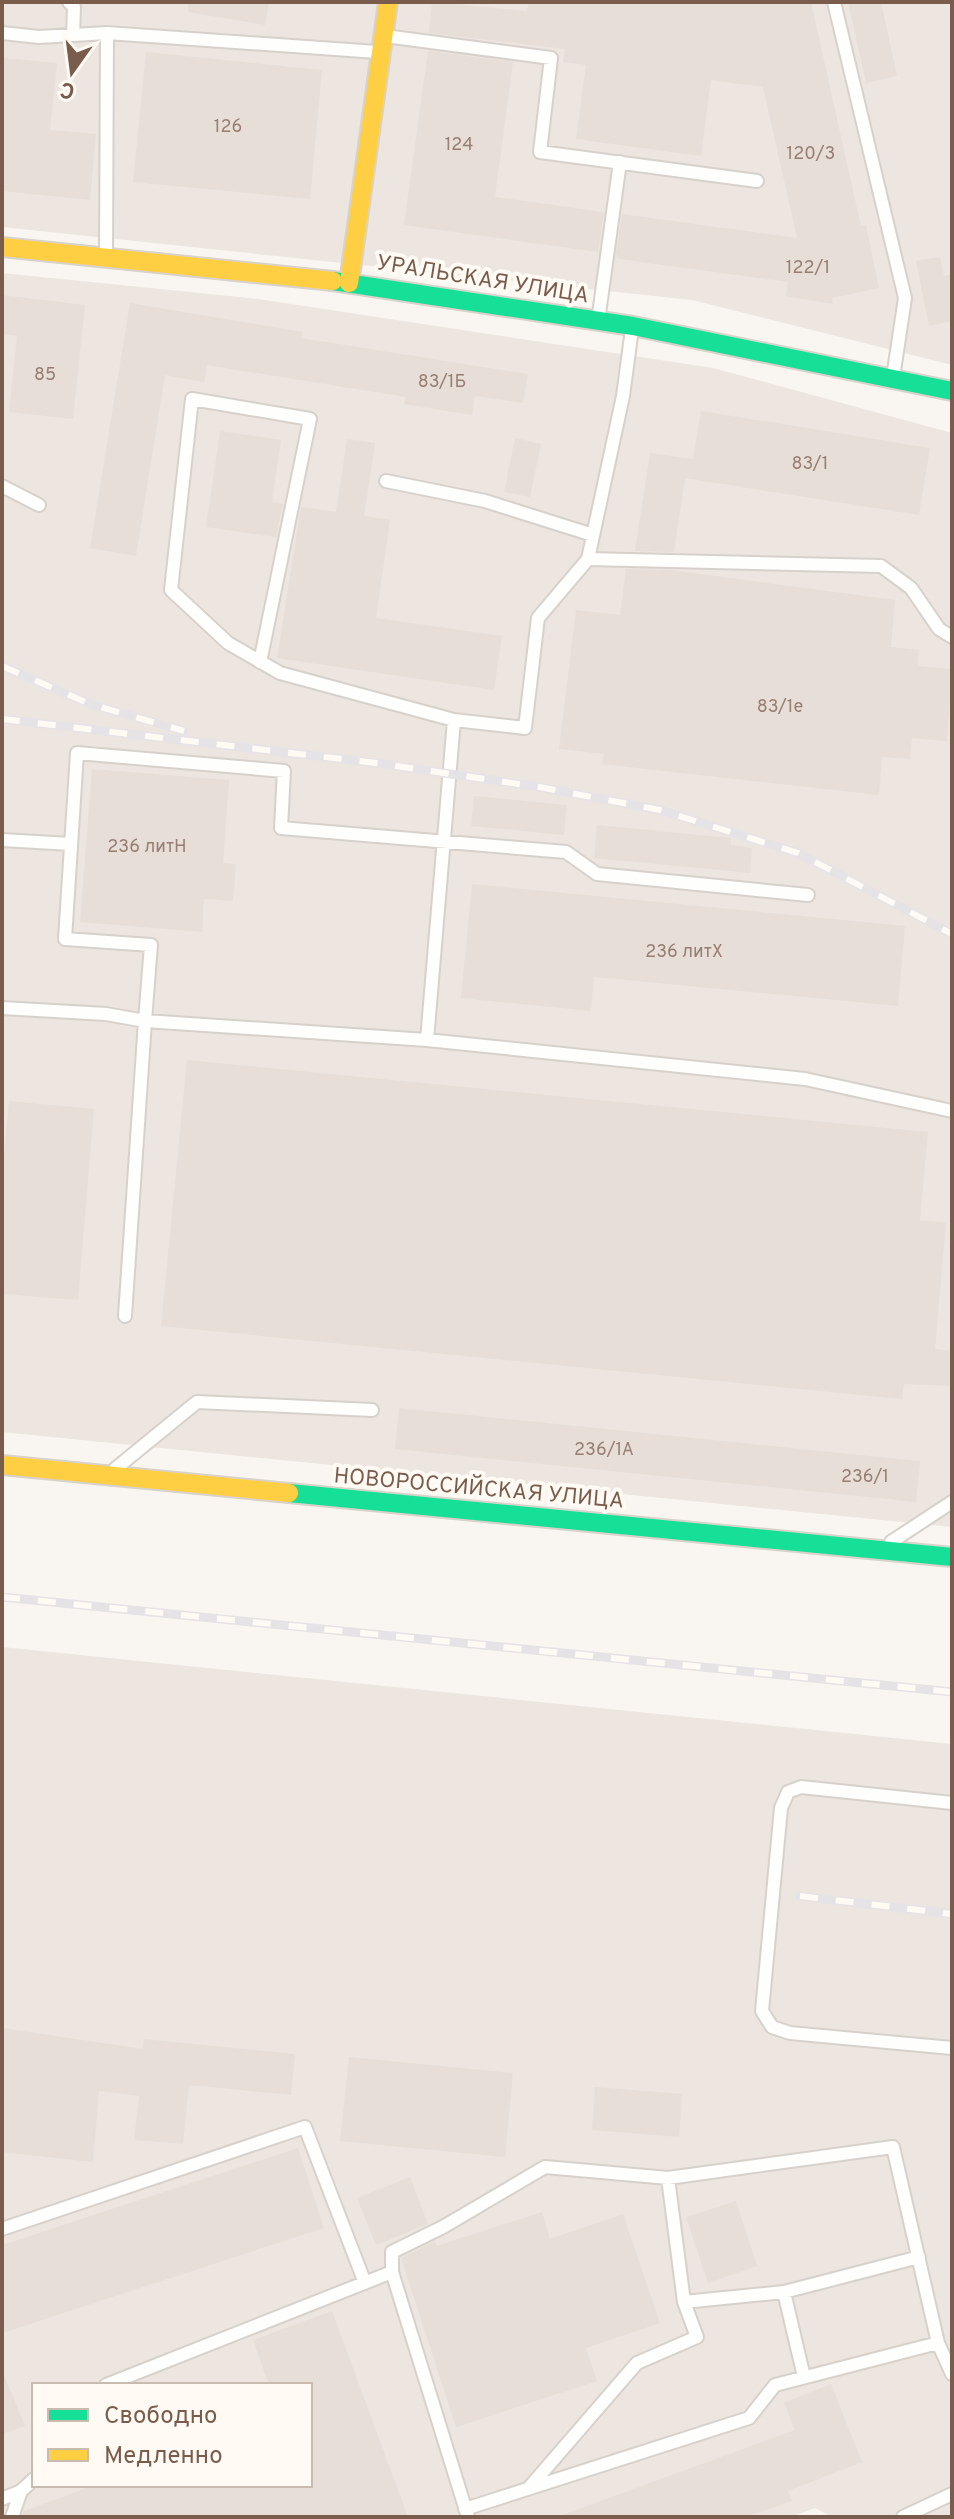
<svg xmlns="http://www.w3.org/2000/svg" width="954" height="2519" font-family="Overpass,sans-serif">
<rect width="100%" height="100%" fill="#f9f5f0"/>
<path fill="#ede5e0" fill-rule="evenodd" d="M 2,2 L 952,2 L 952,365 L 692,300 L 2,227 Z
M 2,273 L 258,299 L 713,368 L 952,433 L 952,1527 L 2,1432 Z
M 2,1647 L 952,1744 L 952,2517 L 832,2517 L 815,2508 L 791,2517 L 2,2517 ZM 34,2385 L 310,2385 L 310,2485 L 34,2485 Z"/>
<path fill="#e6ded7" d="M 188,2 L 269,2 L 265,25 L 188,12 Z
M 432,2 L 527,11 L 529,2 L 811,2 L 861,226 L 866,225 L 879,288 L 832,298 L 833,304 L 786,296 L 788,282 L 619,259 L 616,254 L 622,214 L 797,238 L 763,87 L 711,80 L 701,156 L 576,139 L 586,65 L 563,62 L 565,49 L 429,33 Z
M 848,2 L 881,2 L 897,76 L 866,83 Z
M 428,51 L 513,62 L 495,197 L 604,212 L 598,252 L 404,225 Z
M 146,52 L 322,70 L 310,199 L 133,182 Z
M 2,58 L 57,63 L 50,130 L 96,134 L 90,200 L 2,191 Z
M 940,257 L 944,276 L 952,274 L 952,321 L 929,326 L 916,261 Z
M 2,295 L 85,305 L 73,419 L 9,412 L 17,336 L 2,334 Z
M 130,303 L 302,332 L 301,338 L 528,374 L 523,403 L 475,396 L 472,415 L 404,404 L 405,397 L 207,365 L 204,382 L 165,375 L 136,556 L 90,548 Z
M 701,411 L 930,448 L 919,515 L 685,478 L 674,552 L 635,551 L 650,453 L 693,459 Z
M 220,431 L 281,440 L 272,502 L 283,504 L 276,537 L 206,527 Z
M 515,438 L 541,444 L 530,497 L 504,492 Z
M 347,439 L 375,443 L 364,516 L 390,520 L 376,618 L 502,636 L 494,690 L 277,658 L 301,507 L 336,512 Z
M 626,569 L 671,570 L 895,600 L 891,647 L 919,650 L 918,666 L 952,669 L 947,741 L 912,738 L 910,759 L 882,757 L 879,795 L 602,764 L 604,754 L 559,749 L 576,610 L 620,615 Z
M 92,769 L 229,780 L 223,863 L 236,864 L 233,901 L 204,899 L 202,932 L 80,922 Z
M 474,796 L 567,805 L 564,835 L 471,826 Z
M 597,825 L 731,838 L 731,845 L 752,848 L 750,873 L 594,858 Z
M 472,884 L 905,926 L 898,1006 L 594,977 L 591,1011 L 461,998 Z
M 187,1060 L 928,1132 L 920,1220 L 946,1223 L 935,1349 L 952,1351 L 952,1386 L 904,1384 L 902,1399 L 161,1326 Z
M 9,1101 L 94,1109 L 78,1300 L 2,1294 L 2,1185 Z
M 399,1408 L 920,1461 L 916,1502 L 395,1449 Z
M 2,2028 L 143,2049 L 144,2039 L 295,2054 L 291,2095 L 189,2085 L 183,2144 L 134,2140 L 139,2096 L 99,2091 L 93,2162 L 2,2152 Z
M 349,2057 L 513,2073 L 505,2157 L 340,2141 Z
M 595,2087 L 682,2094 L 679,2137 L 592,2130 Z
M 298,2148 L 324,2228 L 2,2333 L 2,2245 Z
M 410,2177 L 428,2224 L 376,2245 L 357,2198 Z
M 736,2201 L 757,2266 L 708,2283 L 686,2217 Z
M 542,2212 L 550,2239 L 623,2214 L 660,2323 L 586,2348 L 597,2381 L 456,2427 L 401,2258 L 435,2241 L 437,2246 Z
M 332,2311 L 408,2517 L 22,2517 L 24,2511 L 95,2485 L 310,2485 L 310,2385 L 269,2385 L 253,2340 Z
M 2,2370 L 25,2426 L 2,2434 Z
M 831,2384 L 862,2462 L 788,2491 L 792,2501 L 745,2517 L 557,2517 L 795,2430 L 784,2403 Z"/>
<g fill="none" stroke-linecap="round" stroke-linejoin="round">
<defs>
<path id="lane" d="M 69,2 L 74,7 L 73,35
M 834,2 L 905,298 L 894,371
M 2,33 L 39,37 L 107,33 L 377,52
M 385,36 L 551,58 L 540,152 L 757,181
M 106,252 L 107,33
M 599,314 L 620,162
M 386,481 L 485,501 L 593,535
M 2,486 L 39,505
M 588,559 L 881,566 L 911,588 L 939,629 L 952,637
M 260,662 L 310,419 L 192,399 L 171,590 L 228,643 L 280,673 L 454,720
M 2,840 L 71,844
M 808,895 L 597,874 L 566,852 L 281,828 L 284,771 L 77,753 L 65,939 L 151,945 L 145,1021 L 427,1040 L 805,1079 L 952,1111
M 2,1008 L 106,1014 L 145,1021 L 125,1316
M 427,1040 L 454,720 L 525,728 L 538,618 L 588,559 L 623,396 L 632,329
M 115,1469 L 197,1402 L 372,1410
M 891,1542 L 952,1502
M 952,1803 L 801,1787 L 788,1792 L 781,1808 L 762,2011 L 772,2027 L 790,2033 L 952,2048
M 668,2178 L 684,2302
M 2,2229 L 305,2127 L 365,2283
M 392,2272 L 468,2517
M 784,2292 L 919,2257
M 106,2385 L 392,2272 L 392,2252 L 443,2227 L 545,2167 L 668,2178 L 893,2147 L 938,2343 L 952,2374
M 528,2489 L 637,2363 L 697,2337 L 684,2302 L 784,2292 L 804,2377
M 2,2499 L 21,2491
M 465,2509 L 749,2418 L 775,2385 L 938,2343
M 12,2517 L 21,2491 L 34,2479
M 903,2517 L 952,2494"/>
<path id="fast" d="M 333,281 L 633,326 L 952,391
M 289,1493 L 952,1557"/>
<path id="slow" d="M 2,247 L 333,281
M 349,283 L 388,2
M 2,1465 L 289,1493"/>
</defs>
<use href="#lane" stroke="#d7d1cb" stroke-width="16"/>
<use href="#fast" stroke="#d9d2cb" stroke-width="22"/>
<use href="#slow" stroke="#d9d2cb" stroke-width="22"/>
<use href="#lane" stroke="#fefefd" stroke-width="12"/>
<use href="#fast" stroke="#16e098" stroke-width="18"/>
<use href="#slow" stroke="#ffcf43" stroke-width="18"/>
<defs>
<path id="rail" d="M 2,666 L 90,704 L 184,731
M 2,719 L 376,763 L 539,787 L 660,810 L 798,853 L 952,934
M 2,1597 L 952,1692
M 800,1896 L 952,1914"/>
</defs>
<use href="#rail" stroke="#e6e3e7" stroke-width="9"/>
<use href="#rail" stroke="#fffaf3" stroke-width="6" stroke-dasharray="18" stroke-linecap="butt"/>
</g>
<g text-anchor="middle" stroke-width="8" stroke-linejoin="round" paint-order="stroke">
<g font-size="18" fill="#977e72">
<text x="228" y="132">126</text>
<text x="459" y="150">124</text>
<text x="811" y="159">120/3</text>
<text x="808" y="273">122/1</text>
<text x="45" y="380">85</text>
<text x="442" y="387">83/1Б</text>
<text x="810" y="469">83/1</text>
<text x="780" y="712">83/1е</text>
<text x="147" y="852">236 литН</text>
<text x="684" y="957">236 литХ</text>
<text x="604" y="1455">236/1А</text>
<text x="865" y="1482">236/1</text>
</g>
<g font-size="22" fill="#7a5c4d" stroke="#fffaf3">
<text transform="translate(483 278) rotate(9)" y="8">УРАЛЬСКАЯ УЛИЦА</text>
<text transform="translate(479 1487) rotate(5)" y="8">НОВОРОССИЙСКАЯ УЛИЦА</text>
</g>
</g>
<rect width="954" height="2519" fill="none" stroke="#7a5c4d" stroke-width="8"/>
<rect x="32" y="2383" width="280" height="104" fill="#fffaf3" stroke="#cabbb1" stroke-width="2"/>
<rect x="48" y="2409" width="40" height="12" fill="#16e098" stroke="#cabbb1" stroke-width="2"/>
<text x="104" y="2423" font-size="24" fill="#7a5c4d">Свободно</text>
<rect x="48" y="2449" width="40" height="12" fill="#ffcf43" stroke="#cabbb1" stroke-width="2"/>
<text x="104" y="2463" font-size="24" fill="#7a5c4d">Медленно</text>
<g transform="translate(72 72) rotate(194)" stroke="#fffaf3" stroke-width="6" paint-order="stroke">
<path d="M0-6L14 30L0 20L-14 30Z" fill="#7a5c4d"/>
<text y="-12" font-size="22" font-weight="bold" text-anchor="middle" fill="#7a5c4d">С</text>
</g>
</svg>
